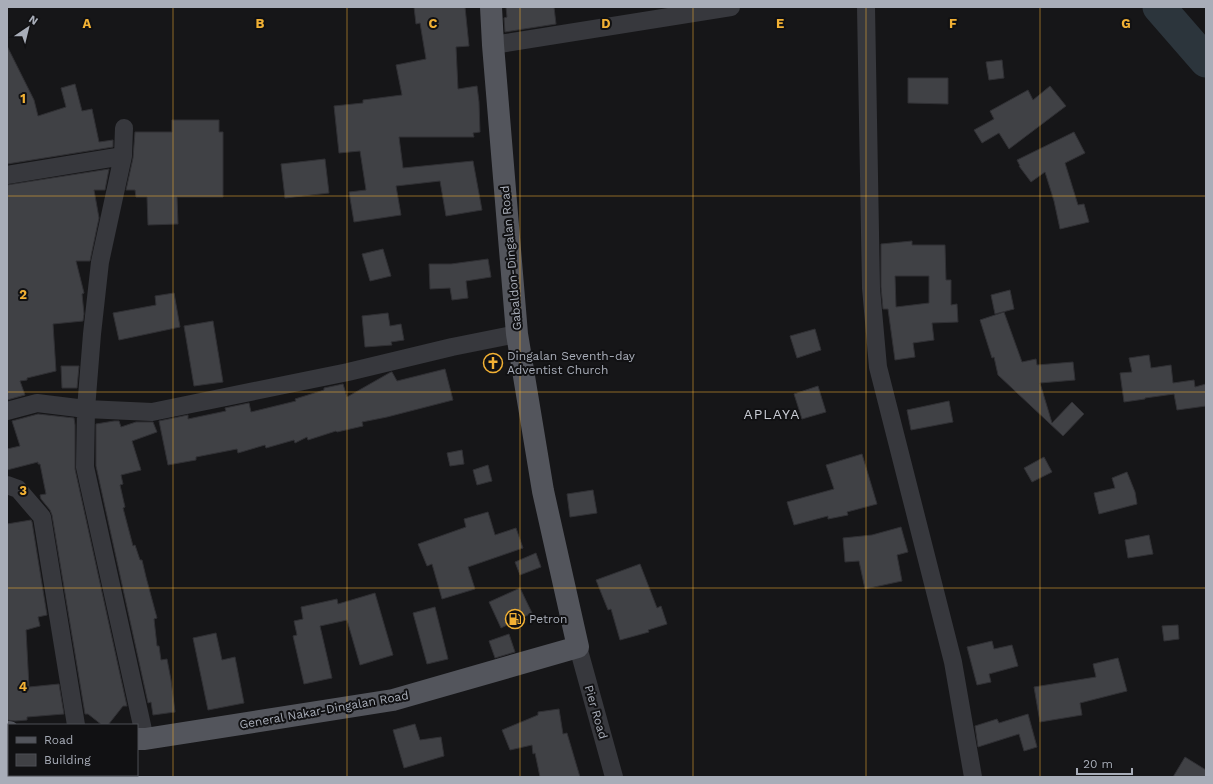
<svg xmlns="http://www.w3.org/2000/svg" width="1213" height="784" font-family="'Work Sans',sans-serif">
<rect width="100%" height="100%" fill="#161618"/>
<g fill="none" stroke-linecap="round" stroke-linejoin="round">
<path stroke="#2c353c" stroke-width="33" d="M 1159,7 L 1206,61"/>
</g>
<path fill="#404145" stroke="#303034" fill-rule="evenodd" d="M 414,7 L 465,7 L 469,46 L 456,47 L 458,89 L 477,86 L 479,102 L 480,132 L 473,133 L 474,137 L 399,137 L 403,168 L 473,161 L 482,210 L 446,216 L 440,181 L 396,186 L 401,215 L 354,222 L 349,192 L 366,190 L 360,151 L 339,153 L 334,106 L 363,103 L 363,100 L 402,95 L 396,65 L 426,59 L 420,23 L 416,24 Z
M 506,7 L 554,7 L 556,24 L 505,32 L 504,18 L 507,17 Z
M 7,46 L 34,100 L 38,116 L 66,107 L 61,88 L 75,84 L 82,111 L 92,109 L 99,142 L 113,140 L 113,147 L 7,164 Z
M 1002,60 L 1004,78 L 989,80 L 986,62 Z
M 908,78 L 948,78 L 948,104 L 908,103 Z
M 1050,86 L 1066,106 L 1009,149 L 999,133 L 982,143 L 974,130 L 994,119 L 990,111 L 1028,90 L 1033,100 Z
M 172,120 L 219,120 L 219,132 L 223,132 L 223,197 L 177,197 L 178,224 L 148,225 L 147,197 L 136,197 L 135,190 L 126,190 L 133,158 L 135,132 L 172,132 Z
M 1074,132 L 1085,153 L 1065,163 L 1078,205 L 1084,204 L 1089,222 L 1060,229 L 1054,201 L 1045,172 L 1031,182 L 1019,166 L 1020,166 L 1017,160 Z
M 325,159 L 329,193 L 285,198 L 281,164 Z
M 109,169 L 105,190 L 94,190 L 99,218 L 90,261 L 76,261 L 84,293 L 82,294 L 84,314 L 83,321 L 53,324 L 56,371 L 27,378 L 27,380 L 20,381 L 25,395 L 7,400 L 7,185 Z
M 912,241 L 912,245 L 945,245 L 946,280 L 951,280 L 951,305 L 957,304 L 958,322 L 932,323 L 934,340 L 913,343 L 915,357 L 895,360 L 888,309 L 883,309 L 881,287 L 881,244 ZM 895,276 L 929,276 L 929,303 L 896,307 Z
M 383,249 L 391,276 L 370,281 L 362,254 Z
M 488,259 L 491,277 L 466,281 L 468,298 L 452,300 L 450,288 L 430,289 L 429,264 L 451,264 Z
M 1010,290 L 1014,309 L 995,314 L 991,295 Z
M 174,293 L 180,327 L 119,340 L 113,313 L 156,305 L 155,296 Z
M 1004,312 L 1022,362 L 1036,359 L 1037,365 L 1073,362 L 1075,380 L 1040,383 L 1052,423 L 1072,402 L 1084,414 L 1063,436 L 998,375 L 994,357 L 992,358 L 980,320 Z
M 388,313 L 390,326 L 401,324 L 404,340 L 391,342 L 392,345 L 365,347 L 362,316 Z
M 213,321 L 223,382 L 194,386 L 184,326 Z
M 815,329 L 821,350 L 797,358 L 790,336 Z
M 1149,355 L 1151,368 L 1171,365 L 1173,383 L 1194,380 L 1195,387 L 1206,384 L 1206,406 L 1177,410 L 1174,394 L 1145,398 L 1145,399 L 1124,402 L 1120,373 L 1132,372 L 1129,358 Z
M 61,366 L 79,366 L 77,388 L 62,388 Z
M 445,369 L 453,400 L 387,417 L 362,422 L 363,426 L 337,432 L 336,431 L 308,440 L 307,437 L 295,443 L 294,440 L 266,448 L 265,445 L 238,453 L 237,449 L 196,457 L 196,460 L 168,465 L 159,421 L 188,415 L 188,419 L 226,411 L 225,408 L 249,403 L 251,412 L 296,401 L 295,399 L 324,390 L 324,388 L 343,384 L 347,397 L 391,372 L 392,372 L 397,381 Z
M 818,386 L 826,412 L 802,419 L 794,394 Z
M 949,401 L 953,422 L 911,430 L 907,410 Z
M 38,414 L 74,418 L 75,425 L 75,469 L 127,706 L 123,706 L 108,725 L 102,725 L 88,714 L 85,714 L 52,515 L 50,510 L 41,499 L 40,495 L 46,494 L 40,464 L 38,464 L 38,462 L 7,470 L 7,449 L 20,446 L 12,421 Z
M 114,421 L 119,421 L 121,427 L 136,422 L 153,422 L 157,432 L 132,441 L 141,470 L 121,475 L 123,484 L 120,485 L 125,507 L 123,508 L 133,546 L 135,545 L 140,560 L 142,560 L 146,577 L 157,618 L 154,619 L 157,646 L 159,646 L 161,660 L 167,659 L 171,680 L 175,712 L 153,715 L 151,702 L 148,703 L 96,466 L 96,424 Z
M 462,450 L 464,464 L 450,466 L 447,453 Z
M 862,454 L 877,504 L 847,512 L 848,515 L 828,519 L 828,516 L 794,525 L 787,502 L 834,489 L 826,465 Z
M 1044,457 L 1052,472 L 1032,482 L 1024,468 Z
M 488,465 L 492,481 L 477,485 L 473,470 Z
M 1127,472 L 1135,492 L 1137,504 L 1099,514 L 1094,493 L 1115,488 L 1112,478 Z
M 593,490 L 597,513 L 570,517 L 567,494 Z
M 488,512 L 495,535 L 516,528 L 523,548 L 468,567 L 475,589 L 442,599 L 432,564 L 427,566 L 418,544 L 466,527 L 464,519 Z
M 31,520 L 32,522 L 47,615 L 38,617 L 40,626 L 26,630 L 29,687 L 59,684 L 64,714 L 27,717 L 27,720 L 15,721 L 7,720 L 7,524 Z
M 901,527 L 908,552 L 897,555 L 902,581 L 865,589 L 859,561 L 845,562 L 843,538 L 872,535 Z
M 1149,535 L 1153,554 L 1128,558 L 1125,540 Z
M 536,553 L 541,567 L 520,575 L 515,562 Z
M 640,564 L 657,608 L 661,606 L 667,624 L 648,630 L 649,632 L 620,640 L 611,609 L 608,610 L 596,580 Z
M 520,588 L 532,613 L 501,628 L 489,602 Z
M 375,593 L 393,655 L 360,665 L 347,620 L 320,626 L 332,678 L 304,684 L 293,636 L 297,635 L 294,621 L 303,619 L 301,607 L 337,599 L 338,604 Z
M 435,607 L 448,659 L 427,664 L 413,613 Z
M 1178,625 L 1179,639 L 1164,641 L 1162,626 Z
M 216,633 L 222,660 L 235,657 L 244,703 L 208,710 L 193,638 Z
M 509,634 L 515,652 L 495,658 L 489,641 Z
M 992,641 L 994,649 L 1012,645 L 1018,666 L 989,674 L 991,682 L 977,685 L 967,647 Z
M 1118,658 L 1127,691 L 1080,703 L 1082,715 L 1040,722 L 1034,687 L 1096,677 L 1093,664 Z
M 559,709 L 563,734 L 567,733 L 580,777 L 540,777 L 535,753 L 533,754 L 532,745 L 510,750 L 502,730 L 538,715 L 538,712 Z
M 1028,714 L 1037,747 L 1024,751 L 1019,734 L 978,747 L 975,726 L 997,719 L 999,723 Z
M 415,724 L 420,740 L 441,737 L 444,756 L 404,768 L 393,730 Z
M 1185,757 L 1206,770 L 1206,777 L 1173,777 Z"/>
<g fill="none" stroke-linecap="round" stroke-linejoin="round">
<path stroke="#37383d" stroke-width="18" d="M 866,7 L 871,288 L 878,367 L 953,662 L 973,777
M 493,45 L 731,7
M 124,128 L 123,156 L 100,262 L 92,334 L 86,409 L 85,467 L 145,739
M 7,175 L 123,156
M 7,411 L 37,403 L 86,409 L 152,412 L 348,372 L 452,347 L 517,334
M 7,485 L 18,489 L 42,517 L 76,725
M 578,647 L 614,777"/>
<path stroke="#53555c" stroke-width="22" d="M 7,732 L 9,732
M 137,739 L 145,739 L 393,700 L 578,647 L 543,491 L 517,334 L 493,45 L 491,7"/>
</g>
<path fill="none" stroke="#f2b134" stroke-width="1" stroke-opacity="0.55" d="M 173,7 L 173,777M 347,7 L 347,777M 520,7 L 520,777M 693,7 L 693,777M 866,7 L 866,777M 1040,7 L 1040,777M 7,196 L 1206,196M 7,392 L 1206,392M 7,588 L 1206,588"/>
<defs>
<symbol id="church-ring" viewBox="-11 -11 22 22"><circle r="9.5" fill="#111113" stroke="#f2b134" stroke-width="1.5"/><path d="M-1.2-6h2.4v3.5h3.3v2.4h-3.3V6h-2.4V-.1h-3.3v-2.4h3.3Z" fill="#f2b134"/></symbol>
<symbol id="fuel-ring" viewBox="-11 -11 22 22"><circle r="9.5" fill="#111113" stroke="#f2b134" stroke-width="1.5"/><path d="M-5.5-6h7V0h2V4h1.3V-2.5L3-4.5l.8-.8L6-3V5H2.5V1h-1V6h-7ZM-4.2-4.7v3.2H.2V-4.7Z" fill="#f2b134"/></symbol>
</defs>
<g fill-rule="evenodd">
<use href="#church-ring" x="482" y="352" width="22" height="22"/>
<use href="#fuel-ring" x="504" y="608" width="22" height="22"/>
</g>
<g text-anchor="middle" stroke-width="4" stroke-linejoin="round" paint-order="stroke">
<g font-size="12" fill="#a8adb8" stroke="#111113">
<text transform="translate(511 258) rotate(-95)" y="4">Gabaldon-Dingalan Road</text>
<text transform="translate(324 710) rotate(-10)" y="4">General Nakar-Dingalan Road</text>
<text transform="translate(596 712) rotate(74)" y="4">Pier Road</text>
</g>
<g font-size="12" fill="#a8adb8" stroke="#111113" text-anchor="start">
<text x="507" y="360">Dingalan Seventh-day<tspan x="507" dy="14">Adventist Church</tspan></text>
<text x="529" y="623">Petron</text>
</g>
<g font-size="14" letter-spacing="1" fill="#c9ccd4" stroke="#111113">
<text x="772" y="419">APLAYA</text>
</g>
</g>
<g font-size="13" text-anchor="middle" font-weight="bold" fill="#f2b134" stroke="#111113" stroke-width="4" stroke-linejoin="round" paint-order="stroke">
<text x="87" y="28">A</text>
<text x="260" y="28">B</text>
<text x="433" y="28">C</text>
<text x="606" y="28">D</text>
<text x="780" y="28">E</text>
<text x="953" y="28">F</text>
<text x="1126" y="28">G</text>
<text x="23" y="103">1</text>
<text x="23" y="299">2</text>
<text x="23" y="495">3</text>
<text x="23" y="691">4</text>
</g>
<rect width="1213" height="784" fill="none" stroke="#a8adb8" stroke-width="16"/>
<rect x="8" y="724" width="130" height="52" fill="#111113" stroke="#4d4f55"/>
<rect x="16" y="737" width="20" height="6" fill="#53555c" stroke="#4d4f55"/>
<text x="44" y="744" font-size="12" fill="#a8adb8">Road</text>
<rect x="16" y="754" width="20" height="12" fill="#404145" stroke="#4d4f55"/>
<text x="44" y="764" font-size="12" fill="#a8adb8">Building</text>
<g transform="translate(28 28) rotate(35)" stroke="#111113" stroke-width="3" paint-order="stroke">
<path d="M0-3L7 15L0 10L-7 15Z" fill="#a8adb8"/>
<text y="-6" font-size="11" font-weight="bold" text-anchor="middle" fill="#a8adb8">N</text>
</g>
<path d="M1077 768v6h55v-6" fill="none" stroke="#a8adb8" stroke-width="2"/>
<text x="1083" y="768" font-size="12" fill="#a8adb8" stroke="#111113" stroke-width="3" paint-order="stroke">20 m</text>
</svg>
